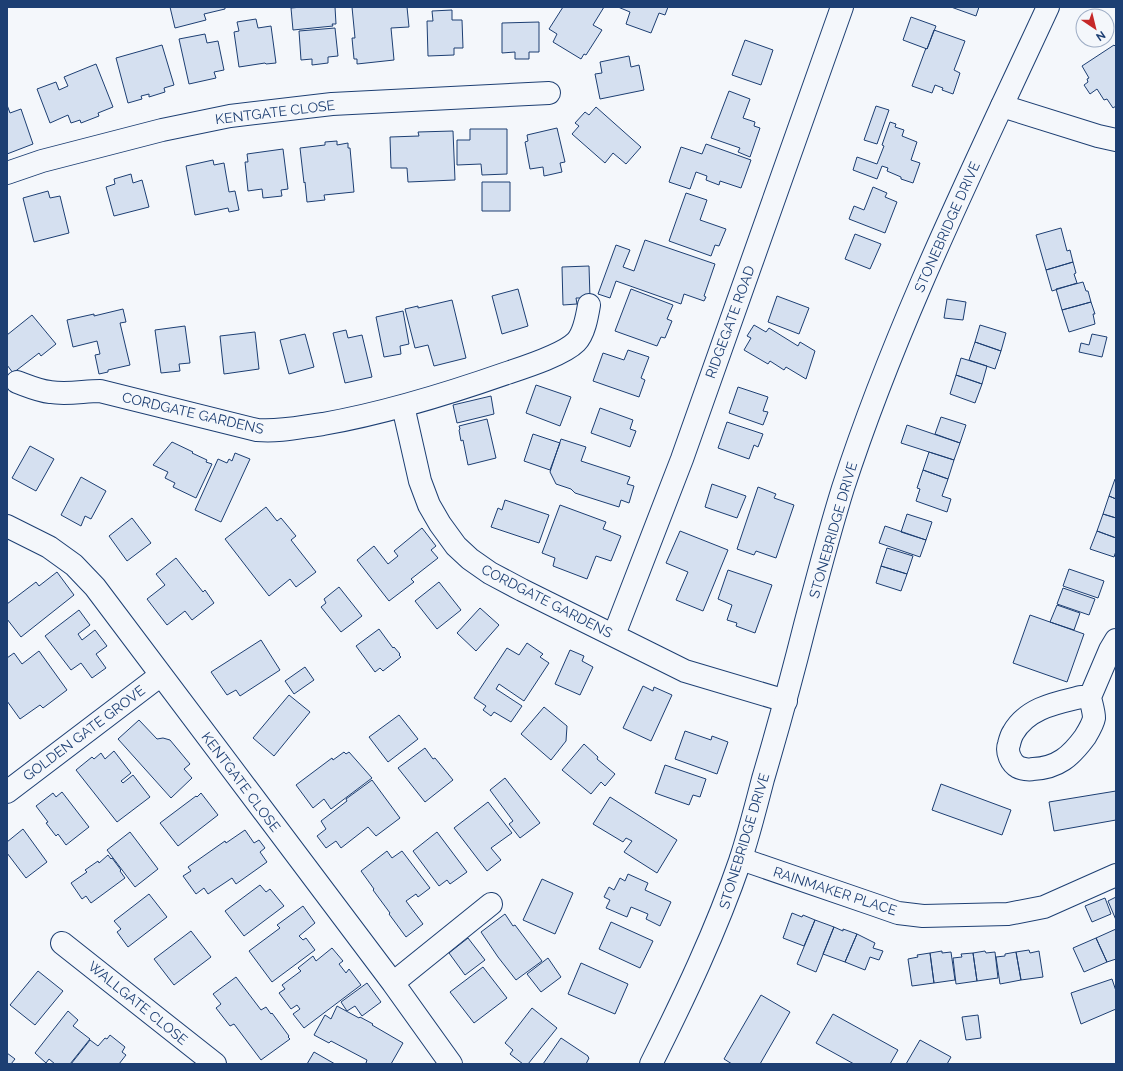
<svg xmlns="http://www.w3.org/2000/svg" width="1123" height="1071" font-family="Raleway,sans-serif">
<rect width="100%" height="100%" fill="#f4f7fb"/>
<path fill="#d5e0f0" stroke="#1d3f73" d="M 170,7 L 225,7 L 225,9 L 204,14 L 206,20 L 175,28 Z
M 302,7 L 335,7 L 336,24 L 332,24 L 333,26 L 293,30 L 291,8 Z
M 352,7 L 407,7 L 409,27 L 391,28 L 394,60 L 357,64 L 357,59 L 354,59 L 352,38 L 355,38 Z
M 563,7 L 604,7 L 593,25 L 602,30 L 586,55 L 584,54 L 581,59 L 553,42 L 557,34 L 549,29 Z
M 618,7 L 668,7 L 665,15 L 659,13 L 651,33 L 626,24 L 630,12 Z
M 951,7 L 979,7 L 976,16 Z
M 452,10 L 452,20 L 462,20 L 463,48 L 454,48 L 454,55 L 428,56 L 427,21 L 433,21 L 432,11 Z
M 911,17 L 936,26 L 927,49 L 903,40 Z
M 256,19 L 258,28 L 271,26 L 276,63 L 266,64 L 265,63 L 239,67 L 234,32 L 239,31 L 237,22 Z
M 539,22 L 539,52 L 529,52 L 529,59 L 515,59 L 515,52 L 502,53 L 502,23 Z
M 335,28 L 338,56 L 328,57 L 328,63 L 312,65 L 312,59 L 301,60 L 299,31 Z
M 934,30 L 965,41 L 954,70 L 960,73 L 953,94 L 942,90 L 943,88 L 935,85 L 932,93 L 912,86 L 926,48 L 927,49 Z
M 205,34 L 207,43 L 218,41 L 224,70 L 214,72 L 216,78 L 189,84 L 179,39 Z
M 745,40 L 773,50 L 761,85 L 732,75 Z
M 162,45 L 174,85 L 164,88 L 165,92 L 149,97 L 149,94 L 141,96 L 142,99 L 128,103 L 116,58 Z
M 1114,45 L 1116,47 L 1116,106 L 1113,108 L 1107,99 L 1104,100 L 1097,89 L 1090,94 L 1084,85 L 1088,82 L 1087,79 L 1089,78 L 1082,66 Z
M 629,56 L 631,67 L 639,65 L 644,90 L 600,99 L 595,74 L 602,73 L 600,62 Z
M 96,64 L 113,107 L 98,113 L 99,116 L 81,123 L 80,120 L 71,123 L 68,115 L 50,123 L 37,89 L 56,82 L 59,90 L 68,86 L 64,77 Z
M 729,91 L 750,99 L 743,118 L 755,122 L 754,126 L 760,128 L 750,157 L 738,152 L 740,148 L 711,138 Z
M 7,105 L 10,113 L 21,109 L 33,144 L 7,154 Z
M 876,106 L 889,110 L 877,144 L 864,140 Z
M 596,107 L 641,147 L 626,164 L 613,153 L 605,163 L 572,134 L 579,126 L 575,123 L 585,112 L 589,115 Z
M 890,122 L 896,124 L 895,127 L 904,130 L 902,136 L 917,142 L 911,160 L 920,163 L 913,183 L 901,179 L 901,177 L 887,171 L 888,168 L 882,166 L 877,179 L 853,170 L 857,157 L 877,164 L 884,146 L 882,145 Z
M 557,128 L 565,162 L 560,163 L 562,172 L 544,176 L 543,167 L 530,169 L 525,142 L 528,141 L 527,135 Z
M 470,129 L 507,129 L 507,174 L 482,175 L 481,164 L 457,165 L 457,140 L 470,140 Z
M 453,131 L 455,180 L 408,182 L 407,168 L 391,168 L 390,137 L 419,136 L 418,132 Z
M 337,141 L 337,145 L 348,143 L 348,148 L 350,148 L 354,192 L 324,195 L 325,200 L 307,202 L 305,182 L 304,183 L 300,148 L 325,145 L 325,142 Z
M 706,144 L 751,160 L 741,188 L 720,181 L 719,185 L 706,180 L 707,176 L 696,172 L 690,189 L 669,182 L 681,147 L 702,154 Z
M 283,149 L 288,189 L 281,190 L 282,196 L 263,198 L 262,189 L 248,191 L 245,162 L 248,162 L 247,154 Z
M 213,160 L 214,165 L 224,163 L 229,192 L 235,191 L 239,210 L 229,212 L 228,208 L 195,215 L 186,166 Z
M 131,174 L 133,183 L 142,180 L 149,207 L 114,216 L 106,187 L 115,184 L 114,179 Z
M 482,182 L 510,182 L 510,211 L 482,211 Z
M 873,187 L 887,193 L 885,197 L 897,202 L 885,233 L 849,219 L 854,206 L 864,210 Z
M 48,191 L 50,198 L 60,196 L 69,233 L 34,242 L 23,198 Z
M 686,193 L 707,200 L 700,220 L 726,229 L 719,246 L 715,245 L 711,256 L 669,241 Z
M 1061,228 L 1067,251 L 1070,250 L 1073,262 L 1046,270 L 1036,235 Z
M 855,234 L 881,244 L 870,269 L 845,259 Z
M 645,240 L 715,264 L 704,296 L 706,297 L 704,301 L 684,294 L 681,304 L 616,281 L 610,298 L 598,294 L 616,245 L 630,250 L 623,267 L 634,271 Z
M 1073,262 L 1076,273 L 1074,274 L 1077,283 L 1052,291 L 1046,270 Z
M 589,266 L 590,298 L 576,298 L 577,304 L 563,305 L 562,267 Z
M 1083,282 L 1086,291 L 1088,291 L 1091,302 L 1062,310 L 1056,289 Z
M 518,289 L 528,326 L 502,334 L 492,296 Z
M 631,289 L 673,305 L 667,319 L 672,321 L 665,338 L 661,337 L 657,346 L 615,331 Z
M 777,296 L 809,308 L 799,334 L 768,322 Z
M 947,299 L 966,302 L 963,320 L 944,318 Z
M 452,300 L 466,358 L 434,366 L 428,345 L 415,348 L 405,309 L 418,306 L 418,308 Z
M 1091,302 L 1095,314 L 1093,314 L 1095,324 L 1069,332 L 1062,310 Z
M 123,309 L 126,322 L 120,323 L 130,365 L 108,370 L 108,372 L 99,374 L 95,355 L 100,354 L 97,341 L 73,347 L 67,320 L 94,314 L 94,316 Z
M 403,311 L 409,344 L 400,346 L 401,354 L 384,357 L 376,317 Z
M 32,315 L 56,344 L 41,356 L 39,353 L 13,373 L 7,365 L 7,335 Z
M 754,325 L 766,332 L 769,328 L 798,346 L 800,342 L 815,351 L 806,379 L 786,367 L 784,370 L 770,361 L 768,364 L 744,350 L 751,338 L 747,336 Z
M 980,325 L 1006,333 L 1001,351 L 975,342 Z
M 185,326 L 190,363 L 179,364 L 180,371 L 161,373 L 155,330 Z
M 346,330 L 348,338 L 362,335 L 372,377 L 345,383 L 333,333 Z
M 255,332 L 259,369 L 224,374 L 220,336 Z
M 305,334 L 314,367 L 289,374 L 280,340 Z
M 1092,334 L 1107,337 L 1102,357 L 1079,352 L 1081,343 L 1089,345 Z
M 975,342 L 1001,351 L 995,369 L 969,360 Z
M 628,350 L 649,357 L 641,378 L 645,380 L 639,397 L 593,381 L 603,353 L 624,360 Z
M 961,358 L 987,366 L 982,384 L 956,375 Z
M 956,375 L 982,384 L 975,403 L 950,394 Z
M 536,385 L 571,397 L 560,426 L 526,413 Z
M 738,387 L 768,397 L 763,411 L 768,412 L 763,425 L 729,413 Z
M 491,396 L 494,414 L 457,423 L 453,405 Z
M 600,408 L 633,420 L 630,429 L 636,431 L 630,447 L 591,433 Z
M 941,417 L 966,425 L 960,443 L 935,434 Z
M 487,419 L 496,458 L 468,465 L 463,440 L 461,441 L 459,430 L 460,429 L 459,426 Z
M 727,422 L 763,434 L 758,447 L 754,445 L 749,459 L 718,448 Z
M 907,425 L 960,443 L 954,460 L 901,443 Z
M 533,434 L 560,443 L 550,470 L 524,461 Z
M 561,439 L 586,447 L 581,461 L 630,477 L 627,484 L 634,486 L 629,503 L 621,500 L 619,507 L 575,493 L 571,489 L 556,484 L 550,472 Z
M 172,442 L 193,452 L 192,453 L 207,460 L 206,462 L 212,464 L 196,498 L 173,487 L 175,483 L 165,478 L 168,472 L 153,465 Z
M 30,446 L 54,459 L 36,491 L 12,478 Z
M 929,452 L 954,460 L 948,479 L 923,470 Z
M 235,453 L 250,459 L 221,522 L 195,510 L 218,459 L 227,463 L 229,459 L 232,461 Z
M 923,470 L 948,479 L 942,496 L 951,499 L 947,512 L 916,501 L 920,489 L 917,488 Z
M 81,477 L 106,491 L 91,519 L 85,516 L 81,526 L 61,515 Z
M 1115,479 L 1116,479 L 1116,499 L 1109,496 Z
M 712,484 L 746,496 L 737,518 L 705,507 Z
M 758,487 L 776,494 L 774,498 L 794,505 L 776,558 L 756,551 L 754,555 L 737,549 Z
M 1109,496 L 1116,499 L 1116,518 L 1103,514 Z
M 505,500 L 549,515 L 539,543 L 491,527 L 498,508 L 502,510 Z
M 560,505 L 606,522 L 603,529 L 621,536 L 611,561 L 596,556 L 587,579 L 553,566 L 555,558 L 542,553 Z
M 266,507 L 277,521 L 281,518 L 296,536 L 291,540 L 316,572 L 296,587 L 290,579 L 269,596 L 225,539 Z
M 907,514 L 932,522 L 926,540 L 901,532 Z
M 1103,514 L 1116,518 L 1116,538 L 1097,531 Z
M 132,518 L 151,543 L 127,561 L 109,536 Z
M 885,526 L 926,540 L 920,557 L 879,543 Z
M 422,528 L 436,546 L 431,550 L 438,558 L 411,579 L 414,582 L 389,601 L 357,560 L 374,546 L 388,564 L 398,556 L 394,551 Z
M 680,531 L 728,550 L 703,611 L 676,600 L 688,572 L 666,563 Z
M 1097,531 L 1116,538 L 1116,551 L 1114,557 L 1090,549 Z
M 887,548 L 913,556 L 907,574 L 881,566 Z
M 176,558 L 203,592 L 205,590 L 214,603 L 192,620 L 185,611 L 167,625 L 147,599 L 165,585 L 156,574 Z
M 881,566 L 907,574 L 901,591 L 876,583 Z
M 1069,569 L 1104,581 L 1098,598 L 1063,586 Z
M 728,570 L 772,585 L 755,633 L 736,626 L 737,623 L 727,620 L 732,605 L 718,599 Z
M 57,572 L 74,595 L 21,637 L 7,619 L 7,604 L 36,582 L 39,586 Z
M 439,582 L 461,610 L 437,629 L 415,601 Z
M 339,587 L 362,616 L 341,632 L 321,607 L 326,603 L 324,599 Z
M 1063,588 L 1095,599 L 1089,615 L 1057,604 Z
M 1057,605 L 1080,613 L 1074,630 L 1050,622 Z
M 480,608 L 499,625 L 476,651 L 457,633 Z
M 79,610 L 90,625 L 78,634 L 82,640 L 95,630 L 107,646 L 96,654 L 106,668 L 92,678 L 81,663 L 71,670 L 45,636 Z
M 1030,615 L 1084,634 L 1067,682 L 1013,663 Z
M 379,629 L 393,648 L 394,647 L 400,654 L 399,655 L 401,657 L 383,671 L 380,668 L 375,672 L 356,646 Z
M 261,640 L 280,670 L 240,696 L 236,690 L 227,695 L 211,672 Z
M 527,643 L 543,654 L 540,657 L 549,663 L 524,701 L 499,684 L 496,689 L 522,706 L 511,722 L 494,712 L 491,716 L 483,710 L 486,706 L 474,698 L 507,648 L 519,655 Z
M 570,650 L 584,656 L 582,661 L 593,667 L 580,695 L 555,684 Z
M 39,651 L 67,690 L 43,708 L 40,705 L 20,719 L 7,701 L 7,658 L 14,653 L 22,664 Z
M 305,667 L 314,680 L 294,694 L 285,681 Z
M 643,686 L 653,691 L 654,687 L 672,695 L 651,741 L 623,728 Z
M 289,695 L 310,712 L 274,756 L 253,738 Z
M 544,707 L 567,726 L 566,741 L 551,760 L 521,734 Z
M 399,715 L 418,739 L 388,762 L 369,737 Z
M 139,720 L 157,739 L 163,738 L 170,740 L 190,764 L 184,769 L 192,778 L 171,798 L 118,739 Z
M 685,731 L 711,740 L 712,736 L 728,742 L 717,774 L 675,759 Z
M 584,744 L 598,757 L 597,759 L 615,774 L 605,786 L 601,782 L 591,794 L 562,770 Z
M 425,748 L 433,759 L 435,758 L 453,780 L 425,802 L 398,768 Z
M 114,751 L 131,773 L 121,781 L 123,783 L 133,775 L 150,797 L 117,822 L 76,770 L 92,757 L 94,759 L 101,753 L 105,759 Z
M 344,752 L 346,754 L 349,752 L 372,778 L 331,809 L 324,799 L 313,808 L 296,785 L 332,758 L 333,760 Z
M 665,765 L 706,779 L 700,797 L 693,795 L 689,805 L 655,793 Z
M 505,778 L 540,823 L 520,838 L 509,824 L 513,821 L 490,790 Z
M 372,780 L 400,818 L 376,836 L 368,827 L 341,848 L 336,841 L 326,848 L 317,836 L 326,829 L 321,821 L 347,801 L 346,799 Z
M 941,784 L 1011,810 L 1002,835 L 932,810 Z
M 1116,791 L 1116,820 L 1054,831 L 1049,802 Z
M 62,792 L 89,827 L 66,845 L 58,834 L 56,836 L 46,823 L 48,822 L 36,806 L 53,793 L 56,797 Z
M 201,793 L 218,815 L 178,846 L 160,823 L 196,796 L 197,797 Z
M 610,797 L 677,840 L 657,873 L 624,852 L 632,841 L 626,838 L 623,842 L 593,824 Z
M 488,802 L 512,833 L 491,848 L 501,860 L 487,871 L 454,828 Z
M 23,829 L 47,862 L 26,878 L 7,853 L 7,842 Z
M 245,830 L 254,843 L 259,840 L 265,848 L 260,852 L 267,862 L 236,884 L 232,878 L 208,894 L 204,888 L 196,894 L 183,876 L 191,871 L 188,867 L 225,841 L 226,843 Z
M 130,832 L 158,869 L 135,887 L 107,850 Z
M 437,832 L 467,872 L 450,884 L 447,880 L 439,886 L 413,851 Z
M 387,851 L 392,858 L 402,851 L 430,888 L 418,897 L 416,894 L 406,901 L 423,924 L 406,937 L 389,914 L 390,913 L 373,890 L 374,889 L 361,871 Z
M 108,855 L 111,859 L 112,858 L 121,870 L 120,871 L 125,878 L 91,903 L 86,896 L 82,899 L 71,883 L 87,872 L 85,870 L 98,861 L 99,863 Z
M 628,874 L 648,883 L 645,890 L 671,902 L 660,926 L 646,919 L 648,914 L 631,907 L 627,917 L 606,908 L 610,900 L 604,897 L 609,887 L 614,890 L 620,878 L 625,881 Z
M 542,879 L 573,893 L 555,934 L 523,920 Z
M 260,885 L 266,892 L 270,889 L 284,906 L 244,936 L 225,911 Z
M 149,894 L 167,917 L 128,947 L 117,932 L 121,929 L 114,921 Z
M 1116,897 L 1116,920 L 1108,901 Z
M 1105,898 L 1111,914 L 1092,922 L 1085,906 Z
M 303,906 L 315,923 L 299,936 L 303,940 L 306,938 L 315,950 L 272,982 L 249,951 L 280,928 L 277,925 Z
M 792,913 L 802,917 L 803,915 L 815,920 L 804,946 L 783,938 Z
M 505,914 L 513,926 L 515,925 L 542,961 L 516,980 L 498,957 L 481,932 Z
M 815,920 L 834,927 L 816,972 L 797,964 Z
M 611,922 L 653,941 L 640,968 L 599,949 Z
M 834,927 L 843,931 L 843,929 L 857,934 L 845,962 L 823,954 Z
M 1116,929 L 1116,959 L 1107,962 L 1096,938 Z
M 191,931 L 211,957 L 174,985 L 154,959 Z
M 857,934 L 875,943 L 873,948 L 883,951 L 879,960 L 870,957 L 865,970 L 845,962 Z
M 468,938 L 485,960 L 465,975 L 449,953 Z
M 1096,938 L 1107,962 L 1084,972 L 1073,948 Z
M 332,948 L 343,961 L 339,964 L 346,973 L 349,969 L 361,985 L 304,1028 L 293,1014 L 300,1009 L 297,1005 L 291,1009 L 279,993 L 285,989 L 282,985 L 301,971 L 298,968 L 313,956 L 316,961 Z
M 1029,950 L 1030,953 L 1039,951 L 1043,977 L 1021,980 L 1016,952 Z
M 942,951 L 942,953 L 951,952 L 955,980 L 934,983 L 930,953 Z
M 985,951 L 986,953 L 995,952 L 998,978 L 977,981 L 973,953 Z
M 1016,952 L 1021,980 L 1000,984 L 996,957 L 1005,956 L 1005,954 Z
M 930,953 L 934,983 L 912,986 L 908,959 L 918,957 L 917,955 Z
M 973,953 L 977,981 L 956,984 L 953,958 L 962,957 L 961,954 Z
M 548,958 L 561,977 L 541,992 L 527,974 Z
M 581,963 L 628,984 L 615,1014 L 568,994 Z
M 483,967 L 507,998 L 474,1023 L 450,992 Z
M 38,971 L 63,991 L 35,1025 L 10,1005 Z
M 236,977 L 261,1010 L 266,1007 L 271,1014 L 272,1013 L 289,1036 L 288,1037 L 290,1039 L 261,1060 L 234,1024 L 230,1026 L 216,1008 L 221,1004 L 213,994 Z
M 1112,979 L 1116,991 L 1116,1009 L 1081,1024 L 1071,993 Z
M 367,983 L 381,1002 L 362,1016 L 355,1006 L 347,1011 L 341,1002 Z
M 761,995 L 790,1012 L 760,1064 L 732,1064 L 724,1059 Z
M 337,1006 L 359,1018 L 360,1017 L 373,1024 L 372,1025 L 403,1043 L 391,1064 L 368,1064 L 366,1063 L 367,1060 L 331,1041 L 329,1043 L 314,1035 L 325,1015 L 331,1019 Z
M 532,1008 L 557,1028 L 528,1064 L 523,1064 L 510,1054 L 513,1050 L 505,1043 Z
M 68,1011 L 78,1020 L 73,1026 L 90,1039 L 70,1064 L 55,1064 L 49,1059 L 46,1063 L 35,1053 Z
M 833,1014 L 898,1050 L 890,1064 L 854,1064 L 816,1043 Z
M 978,1015 L 981,1038 L 966,1040 L 962,1017 Z
M 110,1035 L 125,1047 L 122,1052 L 126,1055 L 119,1064 L 71,1064 L 90,1040 L 98,1046 L 105,1038 L 107,1039 Z
M 561,1038 L 588,1056 L 588,1057 L 589,1058 L 586,1064 L 543,1064 Z
M 920,1040 L 951,1057 L 947,1064 L 906,1064 Z
M 314,1052 L 335,1064 L 307,1064 Z
M 7,1053 L 15,1059 L 11,1064 L 7,1064 Z"/>
<g fill="none" stroke-linecap="round" stroke-linejoin="round">
<defs>
<path id="street" d="M 1002,106 L 1098,136 L 1116,140
M 7,173 L 42,161 L 162,130 L 230,116 L 332,104 L 549,93
M 17,382 C 28,386 39,391 50,392 C 67,395 84,391 100,391 L 257,430 C 280,432 300,427 323,424 C 386,413 447,394 507,373 C 525,367 563,355 576,342 C 584,334 587,317 589,305
M 403,406 L 420,481 L 429,505 L 440,524 L 456,546 L 470,559 L 490,573 L 522,590 L 685,671 L 786,701
M 7,526 L 49,547 L 74,565 L 95,587 L 393,983 L 451,1064
M 614,635 L 682,459 L 842,7
M 1081,697 L 1090,697 C 1091,703 1094,711 1094,718 C 1093,724 1088,732 1085,737 C 1071,756 1058,768 1033,769 C 1029,770 1022,769 1018,767 C 1011,763 1006,752 1009,744 C 1010,740 1011,736 1013,733 C 1027,708 1056,703 1081,697 Z
M 1090,697 L 1110,650 L 1116,640
M 7,792 L 161,675
M 741,859 L 875,905 L 898,913 L 923,916 L 1008,914 L 1044,907 L 1116,875
M 62,943 L 215,1064
M 393,983 L 491,904"/>
<path id="secondary" d="M 651,1064 C 684,998 716,931 740,861 C 749,834 756,806 763,779 C 778,728 792,677 805,625 C 817,579 829,533 843,488 C 897,322 975,165 1048,7"/>
</defs>
<use href="#street" stroke="#1d3f73" stroke-width="24"/>
<use href="#secondary" stroke="#1d3f73" stroke-width="24"/>
<use href="#street" stroke="#f4f7fb" stroke-width="22"/>
<use href="#secondary" stroke="#f4f7fb" stroke-width="22"/>
</g>
<g text-anchor="middle" stroke-width="3" stroke-linejoin="round" paint-order="stroke">
<g font-size="14" fill="#1d3f73" stroke="#f4f7fb">
<text transform="translate(275 112) rotate(-7)" y="5">KENTGATE CLOSE</text>
<text transform="translate(947 227) rotate(-66)" y="5">STONEBRIDGE DRIVE</text>
<text transform="translate(730 322) rotate(-70)" y="5">RIDGEGATE ROAD</text>
<text transform="translate(193 413) rotate(13)" y="5">CORDGATE GARDENS</text>
<text transform="translate(833 530) rotate(-74)" y="5">STONEBRIDGE DRIVE</text>
<text transform="translate(547 601) rotate(27)" y="5">CORDGATE GARDENS</text>
<text transform="translate(84 733) rotate(-37)" y="5">GOLDEN GATE GROVE</text>
<text transform="translate(241 782) rotate(53)" y="5">KENTGATE CLOSE</text>
<text transform="translate(744 841) rotate(-73)" y="5">STONEBRIDGE DRIVE</text>
<text transform="translate(835 891) rotate(18)" y="5">RAINMAKER PLACE</text>
<text transform="translate(138 1003) rotate(39)" y="5">WALLGATE CLOSE</text>
</g>
</g>
<rect width="1123" height="1071" fill="none" stroke="#1d3f73" stroke-width="16"/>
<g transform="translate(1095 28) rotate(145)"><circle r="19" fill="#f4f7fb" stroke="#9eadc5"/>
<path d="M0-3L7 15L0 10L-7 15Z" fill="#c62828"/>
<text y="-6" font-size="11" font-weight="bold" text-anchor="middle" fill="#1d3f73">N</text>
</g>
</svg>
